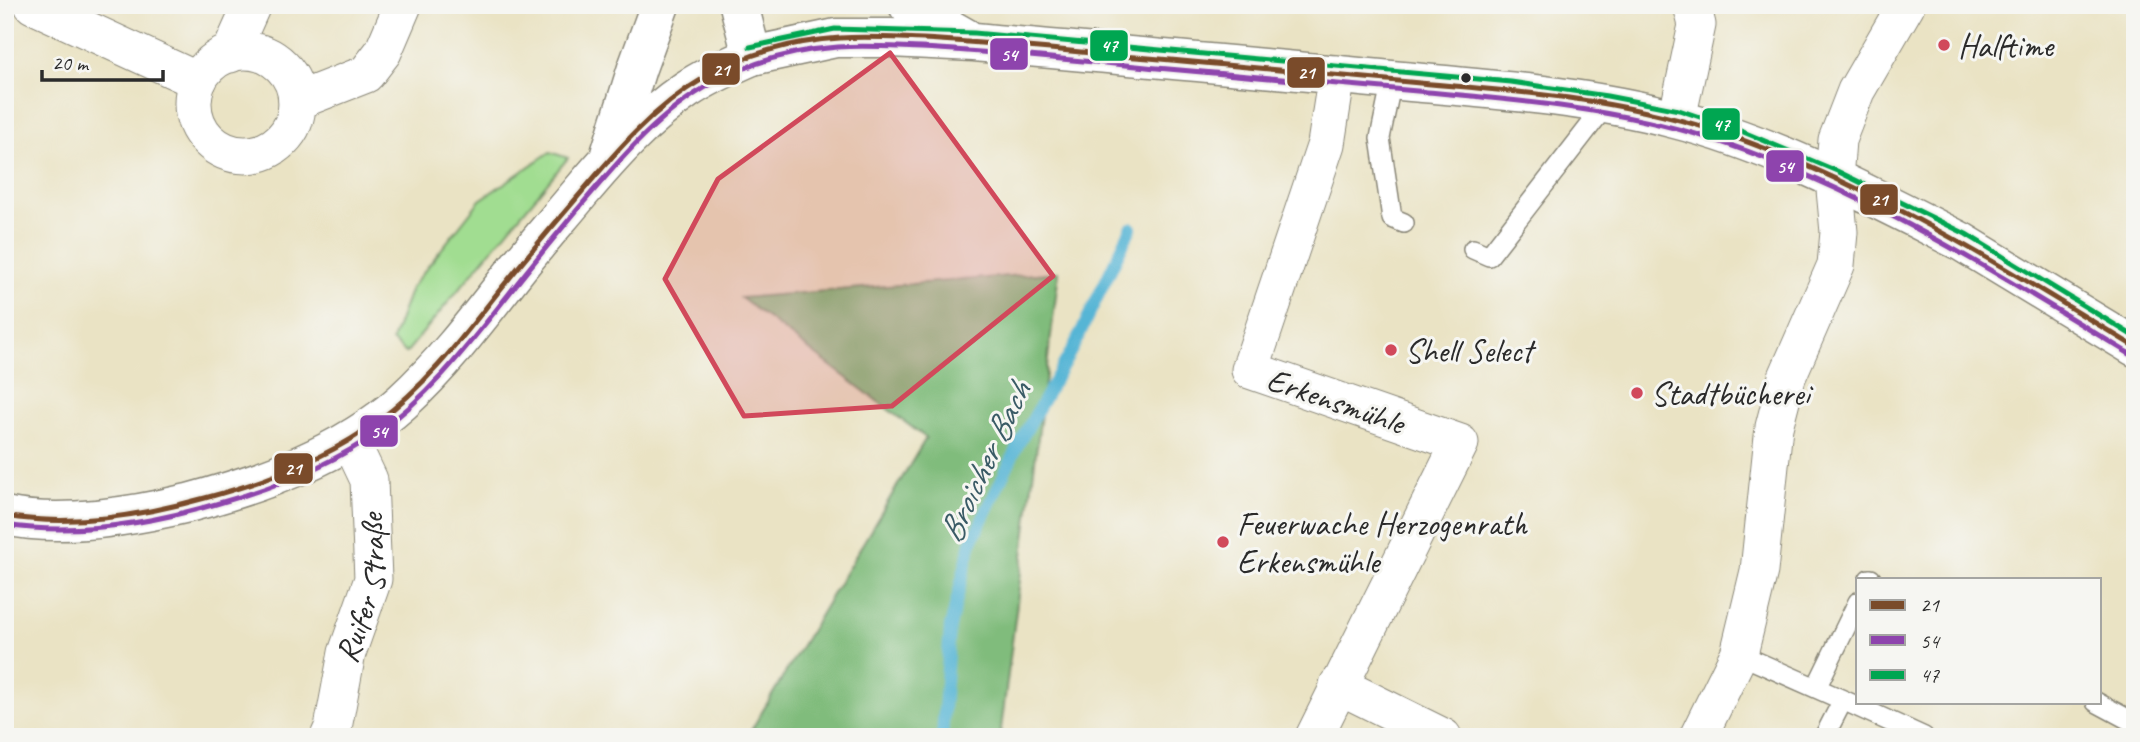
<svg xmlns="http://www.w3.org/2000/svg" width="2140" height="742" font-family="Caveat,sans-serif">
<rect width="100%" height="100%" fill="#f6f6f2"/>
<filter id="ink" filterUnits="userSpaceOnUse"><feTurbulence type="fractalNoise" baseFrequency=".0143" numOctaves="2"/><feDisplacementMap in="SourceGraphic" scale="14" xChannelSelector="R" yChannelSelector="G"/><feConvolveMatrix kernelMatrix="1 2 1 2 8 2 1 2 1" color-interpolation-filters="sRGB"/></filter>
<filter id="wash" filterUnits="userSpaceOnUse"><feTurbulence type="fractalNoise" baseFrequency=".00686" numOctaves="4" result="noise"/><feDisplacementMap in="SourceGraphic" scale="28" xChannelSelector="R" yChannelSelector="G"/><feGaussianBlur stdDeviation="1.57" result="paint"/><feColorMatrix in="noise" values="0 0 0 0 0 0 0 0 0 0 0 0 0 0 0 0 0 1.4 0 .05"/><feComposite in="paint" operator="in"/></filter>
<g filter="url(#wash)">
<rect width="100%" height="100%" fill="#eae3c4"/>
<path fill="#a1dd91" stroke="#66845e" stroke-width="2" d="M 550,152 L 568,158 L 406,353 L 392,341 L 411,288 L 480,200 Z"/>
<path fill="#80bc7b" stroke="#567453" stroke-width="2" d="M 1059,272 L 1000,737 L 747,737 L 926,438 L 741,298 Z"/>
<g fill="none" stroke-linecap="round" stroke-linejoin="round">
<path stroke="#57b5d5" stroke-width="12" d="M 942,737 L 950,627 L 971,543 L 1018,445 L 1074,346 L 1131,228"/>
</g>
</g>
<g filter="url(#ink)">
<g fill="none" stroke-linecap="round" stroke-linejoin="round">
<defs>
<path id="service" d="M 1392,80 L 1380,138 L 1392,218 L 1404,223
M 1473,249 L 1489,256 L 1606,105
M 1869,579 L 1871,579
M 1739,654 L 1843,700 L 1824,737
M 1816,688 L 1858,602
M 1843,700 L 1924,737
M 2096,702 L 2135,723"/>
<g id="minor">
<path d="M 33,5 L 198,81"/>
<circle cx="245" cy="103" r="52"/>
<path d="M 230,54 L 252,5"/>
<path d="M 297,101 L 366,74 L 383,52 L 403,5"/>
<path d="M 1677,119 L 1697,25 L 1692,5"/>
<path d="M 1338,685 L 1443,737"/>
<path id="s1" d="M 329,737 L 333,728 L 347,653 L 373,579 L 369,480 L 350,440"/>
<path d="M 1314,737 L 1460,443 L 1250,370 L 1326,144 L 1337,74"/>
<path d="M 1698,737 L 1739,654 L 1759,571 L 1774,427 L 1787,377 L 1836,265 L 1839,232 L 1834,179 L 1837,140 L 1856,91 L 1906,5"/>
</g>
<path id="secondary" d="M 610,154 L 637,68 L 660,5
M 5,516 C 60,528 134,516 188,503 C 263,483 344,454 402,402 C 446,362 482,313 519,266 C 539,241 560,217 580,193 C 612,155 645,118 686,90 C 707,76 729,66 752,56"/>
<path id="primary" d="M 739,5 L 752,56 L 836,38 L 890,38 L 974,42 C 1113,55 1252,66 1391,80 C 1486,89 1583,95 1675,119 C 1774,144 1871,196 1962,242 L 2135,347
M 908,5 L 966,38"/>
</defs>
<use href="#service" stroke="#8a8778" stroke-width="22"/>
<use href="#minor" stroke="#8a8778" stroke-width="39"/>
<use href="#secondary" stroke="#8a8778" stroke-width="41"/>
<use href="#primary" stroke="#8a8778" stroke-width="41"/>
<use href="#service" stroke="#fff" stroke-width="19"/>
<use href="#minor" stroke="#fff" stroke-width="37"/>
<use href="#secondary" stroke="#fff" stroke-width="38"/>
<use href="#primary" stroke="#fff" stroke-width="38"/>
<defs>
<path id="bus-1" d="M 5,516 C 72,527 140,516 205,498 C 265,482 327,459 378,421 C 426,386 462,338 499,291 C 524,260 549,230 575,200 C 613,155 652,108 704,78 C 744,54 793,41 840,38 C 867,36 895,38 923,39 C 1002,43 1081,53 1160,59 C 1246,67 1333,75 1420,83 C 1518,91 1618,99 1713,130 C 1864,179 2000,265 2135,347"/>
<path id="bus-2" d="M 5,525 C 76,536 148,524 216,504 C 273,488 330,466 378,432 C 430,396 469,344 508,295 C 532,264 558,233 583,203 C 621,158 661,111 713,83 C 751,62 795,50 838,47 C 865,45 893,47 921,48 C 1000,52 1078,61 1157,68 C 1244,75 1330,84 1417,91 C 1515,100 1615,108 1709,138 C 1861,187 1996,273 2130,354"/>
<path id="bus-3" d="M 750,47 L 835,29 L 974,33 L 1511,82 L 1607,96 L 1679,110 L 1741,131 L 1837,171 L 1966,234 L 2135,337"/>
</defs>
<use href="#bus-1" stroke="#f6f6f2" stroke-width="10"/>
<use href="#bus-2" stroke="#f6f6f2" stroke-width="10"/>
<use href="#bus-3" stroke="#f6f6f2" stroke-width="10"/>
<use href="#bus-1" stroke="#7a4b2a" stroke-width="5"/>
<use href="#bus-2" stroke="#8e44ad" stroke-width="5"/>
<use href="#bus-3" stroke="#00a651" stroke-width="5"/>
</g>
</g>
<path fill="#d1495b" fill-opacity="0.2" stroke="#d1495b" stroke-width="5" stroke-linejoin="round" d="M 890,53 L 1053,276 L 892,406 L 744,416 L 665,279 L 718,179 Z"/>
<g fill="#d1495b" stroke="#f6f6f2" stroke-width="2.5">
<circle cx="1944" cy="45" r="7"/>
<circle cx="1391" cy="350" r="7"/>
<circle cx="1637" cy="393" r="7"/>
<circle cx="1223" cy="542" r="7"/>
</g>
<circle fill="#2b2b2b" stroke="#f6f6f2" stroke-width="2.5" cx="1466" cy="78" r="6"/>
<g text-anchor="middle" stroke-width="6" stroke-linejoin="round" paint-order="stroke">
<g font-size="33" fill="#2b2b2b" stroke="#f6f6f2" text-anchor="start">
<text x="1958" y="57">Halftime</text>
<text x="1405" y="362">Shell Select</text>
<text x="1651" y="405">Stadtbücherei</text>
<text x="1237" y="535">Feuerwache Herzogenrath<tspan x="1237" dy="38">Erkensmühle</tspan></text>
</g>
<g font-size="33" fill="#2b2b2b" stroke="#f6f6f2">
<text transform="translate(1336 400) rotate(19)" y="12">Erkensmühle</text>
<text dy="12" stroke="none"><textPath href="#s1" startOffset="154">Ruifer Straße</textPath></text>
</g>
<g font-size="35" font-style="italic" fill="#3a5b66" stroke="#f6f6f2">
<text transform="translate(984 462) rotate(-65)" y="12">Broicher Bach</text>
</g>
</g>
<g stroke="#f6f6f2" stroke-width="2.5">
<rect x="1089" y="29" width="40" height="33" rx="7" fill="#00a651"/>
<rect x="989" y="37" width="40" height="34" rx="7" fill="#8e44ad"/>
<rect x="701" y="52" width="40" height="34" rx="7" fill="#7a4b2a"/>
<rect x="1286" y="56" width="40" height="33" rx="7" fill="#7a4b2a"/>
<rect x="1701" y="107" width="40" height="34" rx="7" fill="#00a651"/>
<rect x="1765" y="149" width="40" height="34" rx="7" fill="#8e44ad"/>
<rect x="1859" y="183" width="40" height="33" rx="7" fill="#7a4b2a"/>
<rect x="359" y="414" width="40" height="34" rx="7" fill="#8e44ad"/>
<rect x="273" y="452" width="41" height="33" rx="7" fill="#7a4b2a"/>
</g>
<g font-size="19" text-anchor="middle" font-weight="bold" fill="#fff">
<text x="1109" y="52">47</text>
<text x="1009" y="61">54</text>
<text x="721" y="76">21</text>
<text x="1306" y="79">21</text>
<text x="1721" y="131">47</text>
<text x="1785" y="173">54</text>
<text x="1879" y="206">21</text>
<text x="379" y="438">54</text>
<text x="293" y="475">21</text>
</g>
<rect width="2140" height="742" fill="none" stroke="#f6f6f2" stroke-width="28"/>
<rect x="1856" y="578" width="245" height="126" fill="#f6f6f2" stroke="#a5a5a2" stroke-width="2"/>
<rect x="1870" y="600" width="35" height="10" fill="#7a4b2a" stroke="#a5a5a2" stroke-width="2"/>
<text x="1920" y="612" font-size="21" fill="#2b2b2b">21</text>
<rect x="1870" y="635" width="35" height="10" fill="#8e44ad" stroke="#a5a5a2" stroke-width="2"/>
<text x="1920" y="648" font-size="21" fill="#2b2b2b">54</text>
<rect x="1870" y="670" width="35" height="10" fill="#00a651" stroke="#a5a5a2" stroke-width="2"/>
<text x="1920" y="682" font-size="21" fill="#2b2b2b">47</text>
<path d="M42 70v10h121v-10" fill="none" stroke="#2b2b2b" stroke-width="3.5"/>
<text x="52" y="70" font-size="21" fill="#2b2b2b" stroke="#f6f6f2" stroke-width="5" paint-order="stroke">20 m</text>
</svg>
